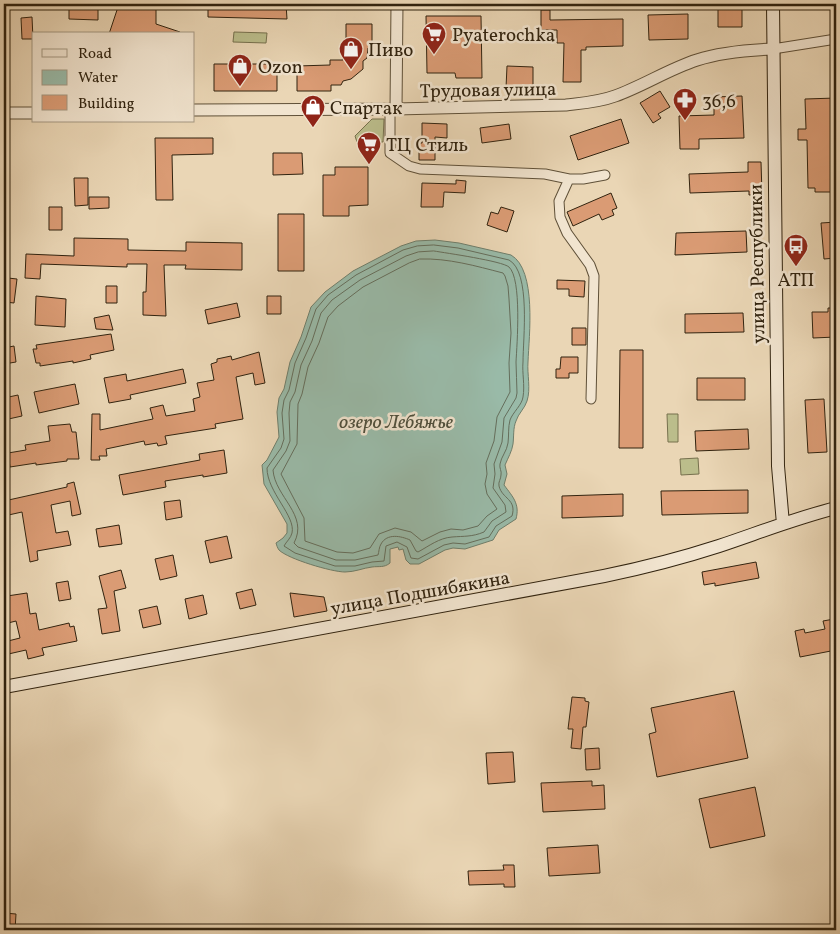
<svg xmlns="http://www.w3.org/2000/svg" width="840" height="934" font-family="Vollkorn,serif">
<rect width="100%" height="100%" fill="#ead6b5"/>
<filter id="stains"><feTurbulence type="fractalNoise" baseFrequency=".004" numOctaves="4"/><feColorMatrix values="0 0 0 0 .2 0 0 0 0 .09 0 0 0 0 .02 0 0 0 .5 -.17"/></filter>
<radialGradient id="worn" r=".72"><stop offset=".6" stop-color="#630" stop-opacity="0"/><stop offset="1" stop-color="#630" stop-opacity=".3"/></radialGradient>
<path fill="#bbbd8b" stroke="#76704d" d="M 234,32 L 267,33 L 266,43 L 233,42 Z
M 372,119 L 384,119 L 383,142 L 357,142 L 355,136 Z
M 667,414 L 678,414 L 678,442 L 668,442 Z
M 698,458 L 699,474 L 681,475 L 680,459 Z"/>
<path fill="#99baa8" stroke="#6f7e6b" d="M 435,240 L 459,243 L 511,255 C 537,270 529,336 528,362 C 527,374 531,389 527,401 C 525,408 518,414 516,421 C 513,428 514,436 513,444 C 512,451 508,458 505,465 L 507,474 L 504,485 C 513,497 520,504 516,519 L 499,530 L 493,540 L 465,549 L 453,548 L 445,550 L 419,564 L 410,564 L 406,560 L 403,549 L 399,550 L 398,547 L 390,549 L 390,563 C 384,568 379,566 372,567 C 363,568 355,572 345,572 C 332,572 288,559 279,550 C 277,547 277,546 276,543 L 283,538 L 287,533 L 287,524 L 264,484 L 262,465 L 267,460 L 279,437 L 277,412 L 279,398 L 284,389 L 290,362 L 301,337 L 311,307 L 325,292 L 353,271 L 401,246 L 416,241 Z"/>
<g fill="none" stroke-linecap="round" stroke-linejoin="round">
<path stroke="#656e5c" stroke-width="1" d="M 434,245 L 458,248 L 509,260 C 531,272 523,339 523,362 C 522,373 525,385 523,397 C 522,405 513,412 510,420 C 508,427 509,435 508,443 C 507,451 501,457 500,464 C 499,468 502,471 501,475 C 501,479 498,482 499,486 C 502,499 517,499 512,516 L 496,526 L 489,537 L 465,544 L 453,543 L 444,545 L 418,559 L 411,558 L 407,547 L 397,542 L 386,546 L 384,561 L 372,562 L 355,566 L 335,566 L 295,553 L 284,546 C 286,542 291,538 292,533 C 296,516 267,492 267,468 L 281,448 L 284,439 L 282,413 L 284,400 L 289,390 L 295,363 L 306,338 L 316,309 L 328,295 L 356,275 L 403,250 L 417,246 Z
M 434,251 C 446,253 502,261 509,267 C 522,279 517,344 516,362 C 516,372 517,383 517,393 L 516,398 L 504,418 L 502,442 L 494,464 L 495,474 L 493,488 L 505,505 L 506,512 L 492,521 L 484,532 C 472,537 464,536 452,537 C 439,538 429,546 418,552 L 416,551 L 410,540 C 401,536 387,533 381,544 C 379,547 379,552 378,555 L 355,560 L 336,560 L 298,547 L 294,543 C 309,515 275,497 273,470 L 286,451 L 290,441 L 289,413 L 290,402 L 295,392 L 301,365 L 312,341 L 321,313 L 332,300 L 360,280 L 406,256 L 418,252 Z
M 420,259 C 448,258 476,266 503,273 L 505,276 L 508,286 L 509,299 L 511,333 L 509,363 L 510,392 L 497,417 L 494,441 L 486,463 L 487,474 L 485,484 L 487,494 L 497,509 L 487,516 L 478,526 L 463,530 L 451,529 L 440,532 L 422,541 L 411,532 L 395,528 L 379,534 L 370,548 L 353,553 L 337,552 L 305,541 L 304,518 L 281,474 L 297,444 L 298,404 L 302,394 L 308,367 L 319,343 L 328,317 L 338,306 L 363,287 L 409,263 Z"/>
</g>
<path fill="#da9b74" stroke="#31230f" d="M 69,4 L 98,4 L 98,20 L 69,19 Z
M 119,4 L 156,4 L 156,24 L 180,32 L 179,34 L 109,34 Z
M 208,4 L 286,4 L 287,19 L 208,17 Z
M 718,4 L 742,4 L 742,27 L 718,27 Z
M 541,10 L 550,10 L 550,20 L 623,19 L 623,46 L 586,47 L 586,50 L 581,50 L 581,82 L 563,82 L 564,43 L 557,43 L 557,30 L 541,30 Z
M 688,14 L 688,39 L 649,40 L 648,15 Z
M 426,16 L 481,16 L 482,78 L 456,78 L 455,73 L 427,73 Z
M 32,17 L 33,39 L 22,39 L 21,18 Z
M 346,24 L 372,24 L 372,48 L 368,48 L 367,58 L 363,61 L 363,69 L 351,79 L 343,81 L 341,85 L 331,85 L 331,91 L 297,91 L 297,66 L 330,65 L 330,60 L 343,60 L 343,47 L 346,47 Z
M 214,64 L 277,64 L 277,91 L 214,91 Z
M 507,66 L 533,67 L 533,88 L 506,88 Z
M 660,91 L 670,107 L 658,114 L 661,118 L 653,123 L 640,103 Z
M 742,96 L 744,138 L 699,139 L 699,149 L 680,149 L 679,116 L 714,115 L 714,97 Z
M 836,98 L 836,192 L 815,192 L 815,188 L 808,188 L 807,140 L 798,140 L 798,129 L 806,129 L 805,99 Z
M 621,119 L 629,143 L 578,160 L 570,136 Z
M 422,123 L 447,124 L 447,138 L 435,137 L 435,160 L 419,160 L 419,143 L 422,143 Z
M 509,124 L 511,139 L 482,143 L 480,128 Z
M 155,138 L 213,138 L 213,154 L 172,155 L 173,200 L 156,200 Z
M 273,153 L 302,153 L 303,174 L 273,175 Z
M 748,162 L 761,162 L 762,194 L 749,195 L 749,191 L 690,193 L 689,174 L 748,172 Z
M 335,167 L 368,167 L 368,205 L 349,206 L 349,216 L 323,216 L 323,175 L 335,175 Z
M 74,178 L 88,178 L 88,205 L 75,206 Z
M 456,180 L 466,181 L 465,193 L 444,192 L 443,207 L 421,207 L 422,183 L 456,184 Z
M 611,193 L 617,208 L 612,210 L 614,215 L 602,220 L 599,214 L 573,226 L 567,212 Z
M 89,197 L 109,197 L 109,208 L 89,209 Z
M 49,207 L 62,207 L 62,230 L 49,230 Z
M 501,207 L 514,211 L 507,232 L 487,225 L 491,212 L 498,214 Z
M 278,214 L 304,214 L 304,271 L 278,271 Z
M 836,222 L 836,258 L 824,259 L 821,223 Z
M 746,231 L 747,252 L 675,255 L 676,233 Z
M 74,238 L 128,239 L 128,250 L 186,251 L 186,242 L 242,243 L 242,270 L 185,269 L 186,265 L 164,265 L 166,316 L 143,315 L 143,292 L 146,292 L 147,264 L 127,264 L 127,267 L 41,264 L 40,279 L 25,278 L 26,254 L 74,256 Z
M 8,278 L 17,279 L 14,303 L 5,302 Z
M 557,280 L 585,281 L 584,297 L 569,296 L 569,289 L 557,289 Z
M 106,286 L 117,286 L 117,303 L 106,303 Z
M 36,296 L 66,299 L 65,327 L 35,325 Z
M 267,296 L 281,296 L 281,314 L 267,314 Z
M 237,303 L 240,317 L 208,324 L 205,310 Z
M 828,308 L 836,308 L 836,337 L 813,338 L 812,312 L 828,312 Z
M 743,313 L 744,332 L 685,333 L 685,314 Z
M 109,315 L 113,330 L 96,329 L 94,318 Z
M 572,328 L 586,328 L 586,345 L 572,345 Z
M 111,334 L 114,350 L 90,355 L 91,359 L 73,363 L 73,361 L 40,366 L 40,363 L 36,363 L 33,349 L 37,349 L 36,345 Z
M 14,346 L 16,362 L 4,364 L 4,348 Z
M 620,350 L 643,350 L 643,448 L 619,448 Z
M 259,352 L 265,383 L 255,385 L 253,373 L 236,377 L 243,419 L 215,424 L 216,428 L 165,436 L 167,444 L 158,446 L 157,443 L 145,445 L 144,441 L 106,449 L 107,456 L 99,456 L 100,460 L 91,460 L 92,414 L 100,414 L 100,430 L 153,419 L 150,408 L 163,405 L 166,416 L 195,411 L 193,399 L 200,397 L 197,383 L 214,380 L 211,364 L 217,362 L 217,359 L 231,356 L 232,360 Z
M 561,357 L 578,357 L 578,373 L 569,373 L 569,378 L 556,378 L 556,369 L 560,369 Z
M 183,369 L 186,383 L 130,395 L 131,399 L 109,403 L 104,378 L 126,374 L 127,381 Z
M 697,378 L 745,378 L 745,400 L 697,400 Z
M 75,384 L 79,404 L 39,413 L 34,392 Z
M 18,395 L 22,416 L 4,420 L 4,398 Z
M 824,399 L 827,452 L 808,453 L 805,400 Z
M 70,424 L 72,432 L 76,432 L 79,459 L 67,459 L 67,461 L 36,465 L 36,463 L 10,467 L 8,453 L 26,450 L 25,445 L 50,441 L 48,426 Z
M 748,429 L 749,449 L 696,451 L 695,431 Z
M 224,450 L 227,473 L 203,477 L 203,475 L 165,481 L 166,487 L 123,495 L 119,475 L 200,460 L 199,454 Z
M 74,482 L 81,514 L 72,516 L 70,501 L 51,505 L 56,533 L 68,531 L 71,545 L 37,551 L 38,560 L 30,562 L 22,512 L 4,516 L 4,501 L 67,487 L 67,484 Z
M 748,490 L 748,513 L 662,515 L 661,491 Z
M 623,494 L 623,516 L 562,518 L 562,496 Z
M 180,500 L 182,517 L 166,520 L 164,502 Z
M 119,525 L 122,544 L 99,547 L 96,529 Z
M 227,536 L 232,558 L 210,563 L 205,541 Z
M 173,555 L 177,576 L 160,580 L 155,559 Z
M 756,562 L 759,578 L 715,586 L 715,583 L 704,585 L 702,572 Z
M 121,570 L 126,588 L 114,591 L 120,631 L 102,634 L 98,609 L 107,608 L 99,576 Z
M 68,581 L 71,599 L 59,601 L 56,583 Z
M 252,589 L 256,605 L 240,609 L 236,593 Z
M 27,593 L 30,614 L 36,613 L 39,630 L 69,623 L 70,627 L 74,626 L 77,641 L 42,648 L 44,655 L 28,659 L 26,650 L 4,655 L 4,642 L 20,638 L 16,621 L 4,624 L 4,612 L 9,611 L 7,596 Z
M 290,593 L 324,597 L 327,611 L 294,617 Z
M 203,595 L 207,614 L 189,619 L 185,599 Z
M 157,606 L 161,624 L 143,628 L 139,610 Z
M 834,619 L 836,650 L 800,657 L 795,631 L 804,629 L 805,633 L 825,629 L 823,621 Z
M 734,691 L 748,758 L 657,777 L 649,734 L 656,732 L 651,708 Z
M 572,697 L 585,698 L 585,701 L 589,702 L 586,727 L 583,727 L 581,749 L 571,748 L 573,729 L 568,729 Z
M 599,748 L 600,769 L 586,770 L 585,749 Z
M 513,752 L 515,782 L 488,784 L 486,753 Z
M 592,781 L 592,786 L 604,785 L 605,809 L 543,812 L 541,783 Z
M 755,787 L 765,836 L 710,848 L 699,799 Z
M 598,845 L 600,873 L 549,876 L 547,848 Z
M 503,865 L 514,865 L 515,887 L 504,887 L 504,884 L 469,885 L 468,871 L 504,870 Z
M 4,913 L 16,914 L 15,930 L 4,930 Z"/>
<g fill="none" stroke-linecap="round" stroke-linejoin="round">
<defs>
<path id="minor" d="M 773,49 L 836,39
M 390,109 L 390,153 L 409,166 L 420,169 L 545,174 L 569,179 L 583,179 L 605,175
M 569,179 L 559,201 L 560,217 L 567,233 L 590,265 L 594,276 L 591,399"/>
<path id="tertiary" d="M 396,109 L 397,4
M 194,110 L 396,109 L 566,105 C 583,103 599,102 615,96 C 643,86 669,69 697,60 C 721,52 747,50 773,49
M 4,113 L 34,113"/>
<path id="secondary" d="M 773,4 L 778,466 L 783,524
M 4,687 L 604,576 C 643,568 682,558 719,546 C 758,533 796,518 836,508"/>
</defs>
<use href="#minor" stroke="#5f5038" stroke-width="11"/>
<use href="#tertiary" stroke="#5f5038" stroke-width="13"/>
<use href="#secondary" stroke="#31230f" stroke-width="14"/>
<use href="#minor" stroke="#f1e4cf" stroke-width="9"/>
<use href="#tertiary" stroke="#f1e4cf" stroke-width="11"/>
<use href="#secondary" stroke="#f1e4cf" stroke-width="12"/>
</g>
<defs>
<symbol id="supermarket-pin" viewBox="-11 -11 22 30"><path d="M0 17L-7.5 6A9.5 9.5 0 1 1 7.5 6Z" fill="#8f2418" stroke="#f1e4cf"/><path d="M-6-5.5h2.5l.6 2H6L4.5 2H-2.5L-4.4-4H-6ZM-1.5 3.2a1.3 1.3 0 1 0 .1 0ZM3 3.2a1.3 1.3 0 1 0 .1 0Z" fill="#fff"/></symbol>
<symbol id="shop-pin" viewBox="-11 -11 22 30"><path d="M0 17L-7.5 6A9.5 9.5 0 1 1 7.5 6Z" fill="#8f2418" stroke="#f1e4cf"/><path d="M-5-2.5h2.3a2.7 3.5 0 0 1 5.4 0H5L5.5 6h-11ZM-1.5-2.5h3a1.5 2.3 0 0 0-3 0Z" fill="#fff"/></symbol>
<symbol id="pharmacy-pin" viewBox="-11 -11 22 30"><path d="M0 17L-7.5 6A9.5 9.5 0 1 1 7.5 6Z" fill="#8f2418" stroke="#f1e4cf"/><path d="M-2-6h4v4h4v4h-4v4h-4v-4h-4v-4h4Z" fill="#fff"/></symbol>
<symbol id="bus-pin" viewBox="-11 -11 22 30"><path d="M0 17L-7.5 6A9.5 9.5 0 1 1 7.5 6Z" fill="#8f2418" stroke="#f1e4cf"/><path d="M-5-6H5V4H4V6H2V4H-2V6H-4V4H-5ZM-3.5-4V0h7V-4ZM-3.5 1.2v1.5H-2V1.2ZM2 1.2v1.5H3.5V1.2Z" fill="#fff"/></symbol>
</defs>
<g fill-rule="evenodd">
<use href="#supermarket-pin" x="420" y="20" width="28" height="38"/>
<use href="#shop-pin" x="337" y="35" width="28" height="38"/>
<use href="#shop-pin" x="226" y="52" width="28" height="38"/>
<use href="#pharmacy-pin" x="671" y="86" width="28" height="38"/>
<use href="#shop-pin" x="299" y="93" width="28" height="38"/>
<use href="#supermarket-pin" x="355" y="130" width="28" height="38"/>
<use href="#bus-pin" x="782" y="232" width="28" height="38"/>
</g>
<g text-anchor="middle" stroke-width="5" stroke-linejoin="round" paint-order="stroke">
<g font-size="19" fill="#31230f" stroke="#f1e4cf" text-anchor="start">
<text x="452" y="41">Pyaterochka</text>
<text x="368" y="56">Пиво</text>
<text x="258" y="73">Ozon</text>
<text x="702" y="107">36,6</text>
<text x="330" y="114">Спартак</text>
<text x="386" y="151">ТЦ Стиль</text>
<text x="796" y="286" text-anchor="middle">АТП</text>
</g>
<g font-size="19" fill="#31230f" stroke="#f1e4cf">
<text transform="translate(488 89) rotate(-1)" y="7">Трудовая улица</text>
<text transform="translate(756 264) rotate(-91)" y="7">улица Республики</text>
<text transform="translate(420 592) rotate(-10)" y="7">улица Подшибякина</text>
</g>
<g font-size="20" font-style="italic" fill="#50503d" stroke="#f1e4cf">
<text x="396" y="428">озеро Лебяжье</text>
</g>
</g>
<rect width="840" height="934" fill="none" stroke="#ead6b5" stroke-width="20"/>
<rect x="5" y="5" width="830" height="924" fill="none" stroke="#31230f" stroke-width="2.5"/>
<rect x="10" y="10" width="820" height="914" fill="none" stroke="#31230f"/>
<rect x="32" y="32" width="162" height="90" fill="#f1e4cf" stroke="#a49782"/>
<rect x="42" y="49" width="25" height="8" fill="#f1e4cf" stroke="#a49782"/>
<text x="78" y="58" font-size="15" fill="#31230f">Road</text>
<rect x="42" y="70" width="25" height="15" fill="#99baa8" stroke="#a49782"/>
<text x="78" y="82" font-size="15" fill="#31230f">Water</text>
<rect x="42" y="95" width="25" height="15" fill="#da9b74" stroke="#a49782"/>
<text x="78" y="108" font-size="15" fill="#31230f">Building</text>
<rect width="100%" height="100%" filter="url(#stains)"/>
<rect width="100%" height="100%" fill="url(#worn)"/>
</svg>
